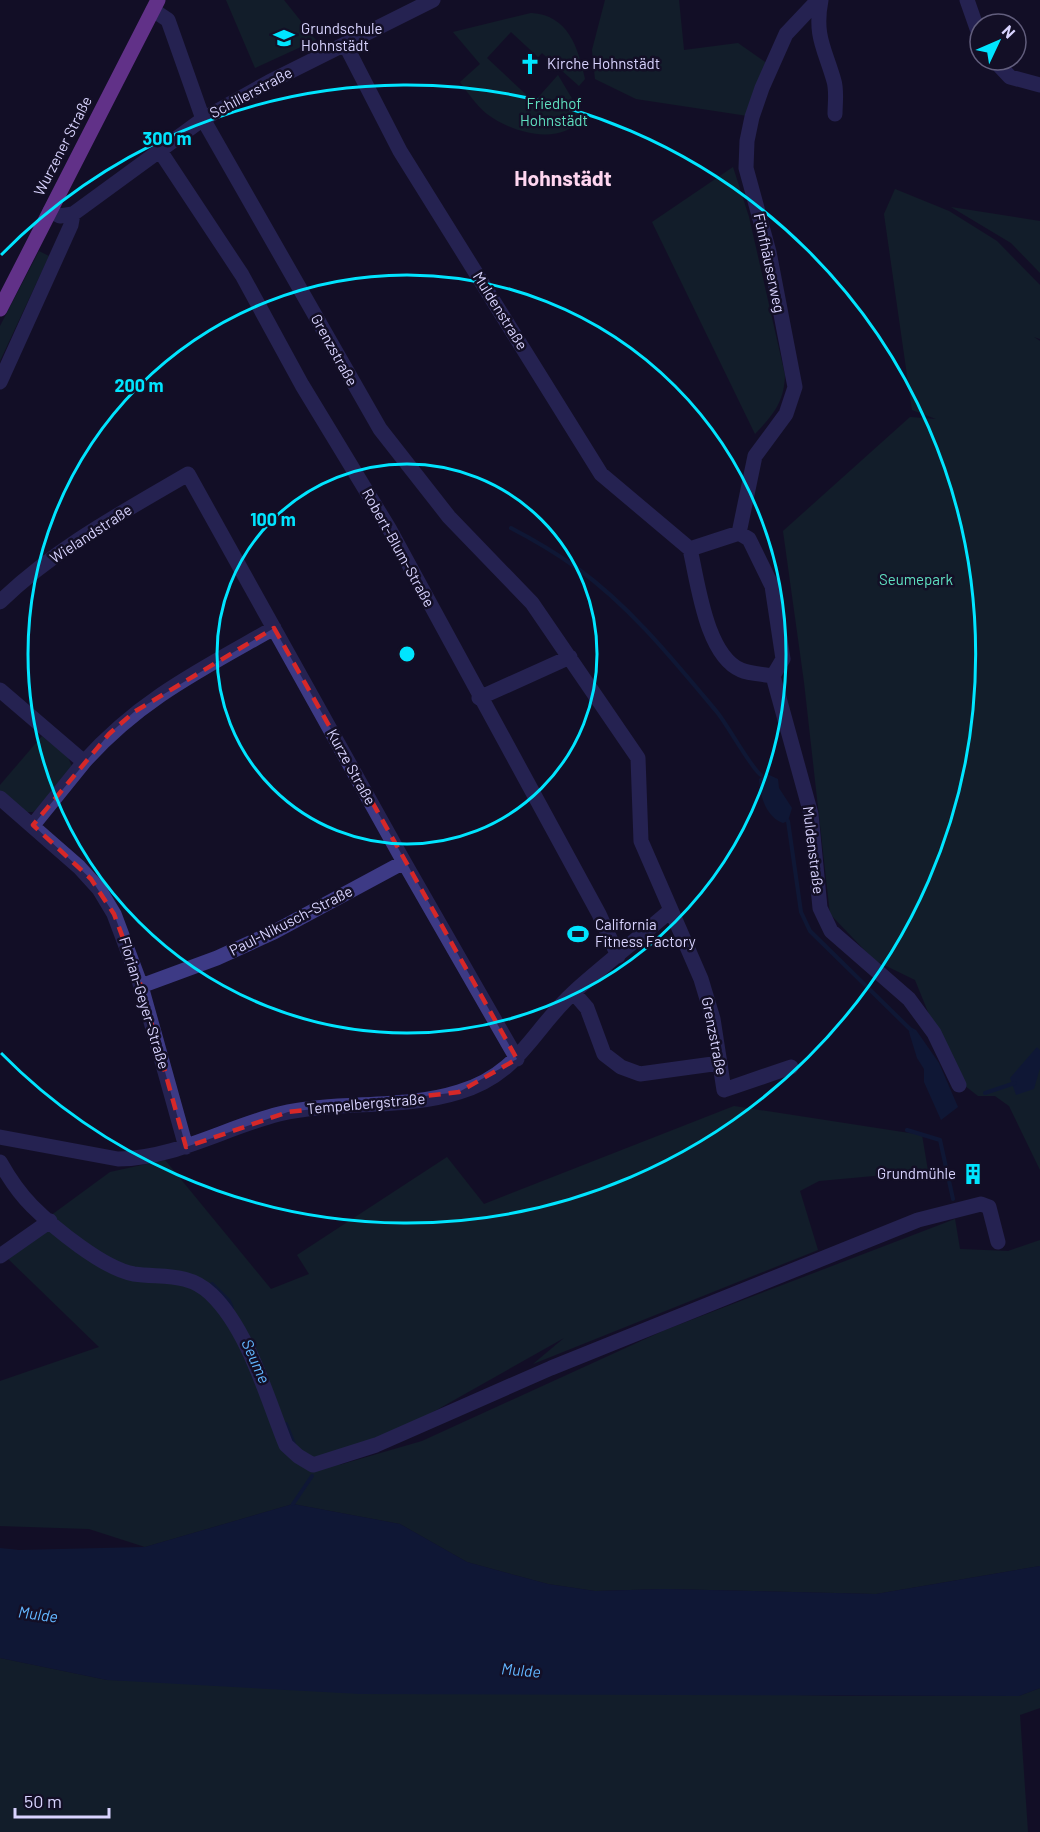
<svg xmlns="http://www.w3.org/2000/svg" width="1040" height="1832" font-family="Barlow,sans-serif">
<rect width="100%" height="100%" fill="#130f26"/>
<path fill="#12302f" d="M 226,0 L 284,0 L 316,40 L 255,68 Z
M 605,0 L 679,0 L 684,50 L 738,43 L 768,64 L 748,116 L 636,99 L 595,79 L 592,50 Z
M 531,13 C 568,15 578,47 585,79 L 579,86 L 542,53 L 538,57 L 511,32 L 487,58 L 534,102 L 558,75 L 583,117 C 561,147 512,133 487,114 C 476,105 468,93 460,82 L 480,64 L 453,32 Z
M 733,167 L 749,217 L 785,375 C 784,402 774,414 755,434 L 652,222 Z
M 895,189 L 949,211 L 997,241 L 1040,285 L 1040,339 L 1034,337 L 1040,341 L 1040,1170 L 1009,1106 L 995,1096 L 978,1096 L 955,1078 L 915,980 L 874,960 L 830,914 L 804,682 L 783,531 L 910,417 L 936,419 L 912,410 L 884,214 Z
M 951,207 L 1040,221 L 1040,273 L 1011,243 Z
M 39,251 L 49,256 L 0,361 L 0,326 Z
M 42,736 L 68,757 L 72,767 L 38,808 L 33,812 L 25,812 L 0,792 L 0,785 Z
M 734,1106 L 922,1135 L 928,1171 L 819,1181 L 800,1191 L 818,1250 L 533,1364 L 564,1338 L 339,1465 L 422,1441 L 665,1330 L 955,1219 L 960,1249 L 1008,1251 L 1040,1240 L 1040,1566 L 876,1594 L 665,1589 L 595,1591 L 548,1584 L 467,1562 L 400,1524 L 293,1504 L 145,1547 L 89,1529 L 0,1526 L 0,1381 L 99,1347 L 1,1252 L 110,1172 L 165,1160 L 271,1289 L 309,1274 L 297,1255 L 447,1157 L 484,1204 Z
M 0,1658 L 107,1680 L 839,1696 L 1019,1696 L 1040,1688 L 1040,1708 L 1020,1715 L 1028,1832 L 0,1832 Z"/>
<path fill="#0c2248" d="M 767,774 L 778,779 L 779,788 L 792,808 L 788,821 L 783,823 C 766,817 760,796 759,779 Z
M 912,1028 L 916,1030 L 939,1063 L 958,1107 L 941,1120 L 924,1082 L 924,1069 L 917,1058 L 909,1032 Z
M 1037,1047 L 1040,1050 L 1040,1068 L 1034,1089 L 1016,1095 L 1010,1078 Z
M 293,1504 L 400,1524 L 467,1562 L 548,1584 L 595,1591 L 665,1589 L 876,1594 L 1040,1566 L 1040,1688 L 1019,1696 L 360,1694 L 107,1680 L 0,1658 L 0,1548 L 19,1550 L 145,1547 Z"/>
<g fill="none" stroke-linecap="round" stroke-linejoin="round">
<path stroke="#0c2248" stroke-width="4" d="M 511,528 C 534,540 556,553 577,568 C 631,607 675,662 717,712 C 727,724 753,771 761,775
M 788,821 L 801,912 L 810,931 L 911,1030
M 985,1093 L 1015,1083
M 907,1130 L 940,1140 L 953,1199
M 212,1284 L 229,1301 L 232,1308
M 286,1424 L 294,1444
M 293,1504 L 312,1476"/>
<path stroke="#3d3a85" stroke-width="15" d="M 821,0 C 814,36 825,49 834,81 C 837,91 835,104 835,114
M 967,0 L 980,37
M 153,10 L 168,20 L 203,119 L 380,429 L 449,517 L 532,603 L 638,758 L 641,841 L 701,979 L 713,1019 L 724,1090 L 791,1067
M 345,44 L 400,151 L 601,474 L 690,549 L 739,533 L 749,539 L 772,586 L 783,659 L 773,676 L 811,814 L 820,908 L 831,931 L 909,999 L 934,1033 L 959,1085
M 994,60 L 1010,77 L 1040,85
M 160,151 L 242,275 L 302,385 L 390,530 L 599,914 L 618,956
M 50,211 L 60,216 L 73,214 L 203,119 L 269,82 L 433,0
M 0,382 L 71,225 L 73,214
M 739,533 L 755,456 L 786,414 L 795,387 L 769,252 L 746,168 L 747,141 L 752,117 L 762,88 L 786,34 L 818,0
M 690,549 C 698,583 706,655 741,670 C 750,674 764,674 773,676
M 0,602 C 54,549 123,512 188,474 L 404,862 L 517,1059
M 0,690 L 84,762 L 33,825
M 479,698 L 570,657
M 84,762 C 140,699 202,669 274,628
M 0,798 L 79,867 L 99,889 L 114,914 L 141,986 L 186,1147
M 141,986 L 217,958 L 274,932 L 404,862
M 574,993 L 587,1008 L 604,1054 L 621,1067 L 640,1074 L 720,1063
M 0,1137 L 118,1159 C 176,1158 224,1128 279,1114 C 338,1100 402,1110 459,1092 C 520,1074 532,1030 574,992 C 605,964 639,938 671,910
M 0,1162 C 9,1178 19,1193 32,1206 C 54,1228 104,1269 134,1274 C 162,1278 189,1272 211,1294 C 248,1329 267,1398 286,1445 L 298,1456 L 313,1465 L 376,1445 L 551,1368 L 918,1220 L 981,1204 L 989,1207 L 998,1242
M 0,1256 L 50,1221"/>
<path stroke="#c25bff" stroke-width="15" d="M 0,309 L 158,0"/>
</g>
<path d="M0 0H1040V1832H0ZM 274,628 L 517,1059 L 459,1092 L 288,1112 L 186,1147 L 141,986 L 114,914 L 91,879 L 33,825 L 109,734 L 134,712 Z" fill="#130f26" fill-opacity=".55" fill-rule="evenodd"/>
<path fill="none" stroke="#d62828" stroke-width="4.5" stroke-dasharray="12 8" stroke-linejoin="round" d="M 274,628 L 517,1059 L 459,1092 L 288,1112 L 186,1147 L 141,986 L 114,914 L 91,879 L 33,825 L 109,734 L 134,712 Z"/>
<g fill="none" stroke="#00e5ff" stroke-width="3">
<circle cx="407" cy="654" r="190"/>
<circle cx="407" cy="654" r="379"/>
<path d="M1 255A569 569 0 1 1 1 1053"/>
</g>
<defs>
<symbol id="school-bare" viewBox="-9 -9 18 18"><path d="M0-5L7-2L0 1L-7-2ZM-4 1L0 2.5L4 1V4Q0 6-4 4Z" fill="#00e5ff" stroke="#130f26" stroke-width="2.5" paint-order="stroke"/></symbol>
<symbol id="church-bare" viewBox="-9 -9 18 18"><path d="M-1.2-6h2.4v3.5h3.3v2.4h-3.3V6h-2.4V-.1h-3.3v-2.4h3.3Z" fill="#00e5ff" stroke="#130f26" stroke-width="2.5" paint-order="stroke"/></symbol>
<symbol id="stadium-bare" viewBox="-9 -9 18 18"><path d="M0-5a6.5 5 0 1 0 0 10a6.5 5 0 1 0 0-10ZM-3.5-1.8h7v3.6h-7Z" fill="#00e5ff" stroke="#130f26" stroke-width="2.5" paint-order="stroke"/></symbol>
<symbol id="building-bare" viewBox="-9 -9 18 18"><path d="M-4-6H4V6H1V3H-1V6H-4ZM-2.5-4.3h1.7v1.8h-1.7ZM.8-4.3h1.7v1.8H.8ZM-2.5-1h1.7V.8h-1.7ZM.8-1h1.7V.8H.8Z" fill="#00e5ff" stroke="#130f26" stroke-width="2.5" paint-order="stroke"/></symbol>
</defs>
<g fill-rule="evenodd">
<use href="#school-bare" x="269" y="23" width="30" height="30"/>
<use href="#church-bare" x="515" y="49" width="30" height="30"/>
<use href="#stadium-bare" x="563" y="919" width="30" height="30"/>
<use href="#building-bare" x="958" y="1159" width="30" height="30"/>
</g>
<g text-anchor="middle" stroke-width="5" stroke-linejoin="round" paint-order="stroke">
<g font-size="15" fill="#d9d4ff" stroke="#130f26" text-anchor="start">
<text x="301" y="34">Grundschule<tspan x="301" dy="17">Hohnstädt</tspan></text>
<text x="547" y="69">Kirche Hohnstädt</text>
<text x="595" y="930">California<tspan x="595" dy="17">Fitness Factory</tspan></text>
<text x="956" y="1179" text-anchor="end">Grundmühle</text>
</g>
<g font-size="15" fill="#d9d4ff" stroke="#130f26">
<text transform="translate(251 93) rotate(-28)" y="5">Schillerstraße</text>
<text transform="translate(63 146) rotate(-63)" y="5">Wurzener Straße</text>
<text transform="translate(769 263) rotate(78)" y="5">Fünfhäuserweg</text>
<text transform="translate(500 311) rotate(58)" y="5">Muldenstraße</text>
<text transform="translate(334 350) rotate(61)" y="5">Grenzstraße</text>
<text transform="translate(91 534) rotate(-33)" y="5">Wielandstraße</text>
<text transform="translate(398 548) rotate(61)" y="5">Robert-Blum-Straße</text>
<text transform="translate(351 767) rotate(61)" y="5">Kurze Straße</text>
<text transform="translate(813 850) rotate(83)" y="5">Muldenstraße</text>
<text transform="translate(291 921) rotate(-27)" y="5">Paul-Nikusch-Straße</text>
<text transform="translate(144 1003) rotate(73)" y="5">Florian-Geyer-Straße</text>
<text transform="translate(714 1036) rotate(79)" y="5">Grenzstraße</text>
<text transform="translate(366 1104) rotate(-5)" y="5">Tempelbergstraße</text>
</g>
<g font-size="15" fill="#5fe0c0" stroke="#130f26">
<text x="554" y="109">Friedhof<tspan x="554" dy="17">Hohnstädt</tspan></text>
<text x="916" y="585">Seumepark</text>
</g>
<g font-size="16" font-style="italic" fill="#62b6ff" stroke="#130f26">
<text transform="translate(256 1361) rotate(66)" y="6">Seume</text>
<text transform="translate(38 1614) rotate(8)" y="6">Mulde</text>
<text transform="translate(521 1670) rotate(5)" y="6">Mulde</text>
</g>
<g font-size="21" font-weight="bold" fill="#ffd6f0" stroke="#130f26">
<text x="563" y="186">Hohnstädt</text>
</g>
</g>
<circle cx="407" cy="654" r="9" fill="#00e5ff" stroke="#130f26" stroke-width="3"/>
<g font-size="18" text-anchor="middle" font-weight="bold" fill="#00e5ff" stroke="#130f26" stroke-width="5" stroke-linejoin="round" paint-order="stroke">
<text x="167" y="145">300 m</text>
<text x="139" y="392">200 m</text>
<text x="273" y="526">100 m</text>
</g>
<g transform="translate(998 42) rotate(46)"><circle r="28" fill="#130f26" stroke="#625e7d" stroke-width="1.5"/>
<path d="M0-4.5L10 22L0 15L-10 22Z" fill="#00e5ff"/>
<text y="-9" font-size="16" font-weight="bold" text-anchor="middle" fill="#d9d4ff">N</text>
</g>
<path d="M15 1808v9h94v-9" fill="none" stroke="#d9d4ff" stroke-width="3"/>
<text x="24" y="1808" font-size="18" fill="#d9d4ff" stroke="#130f26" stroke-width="4.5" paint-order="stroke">50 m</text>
</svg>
